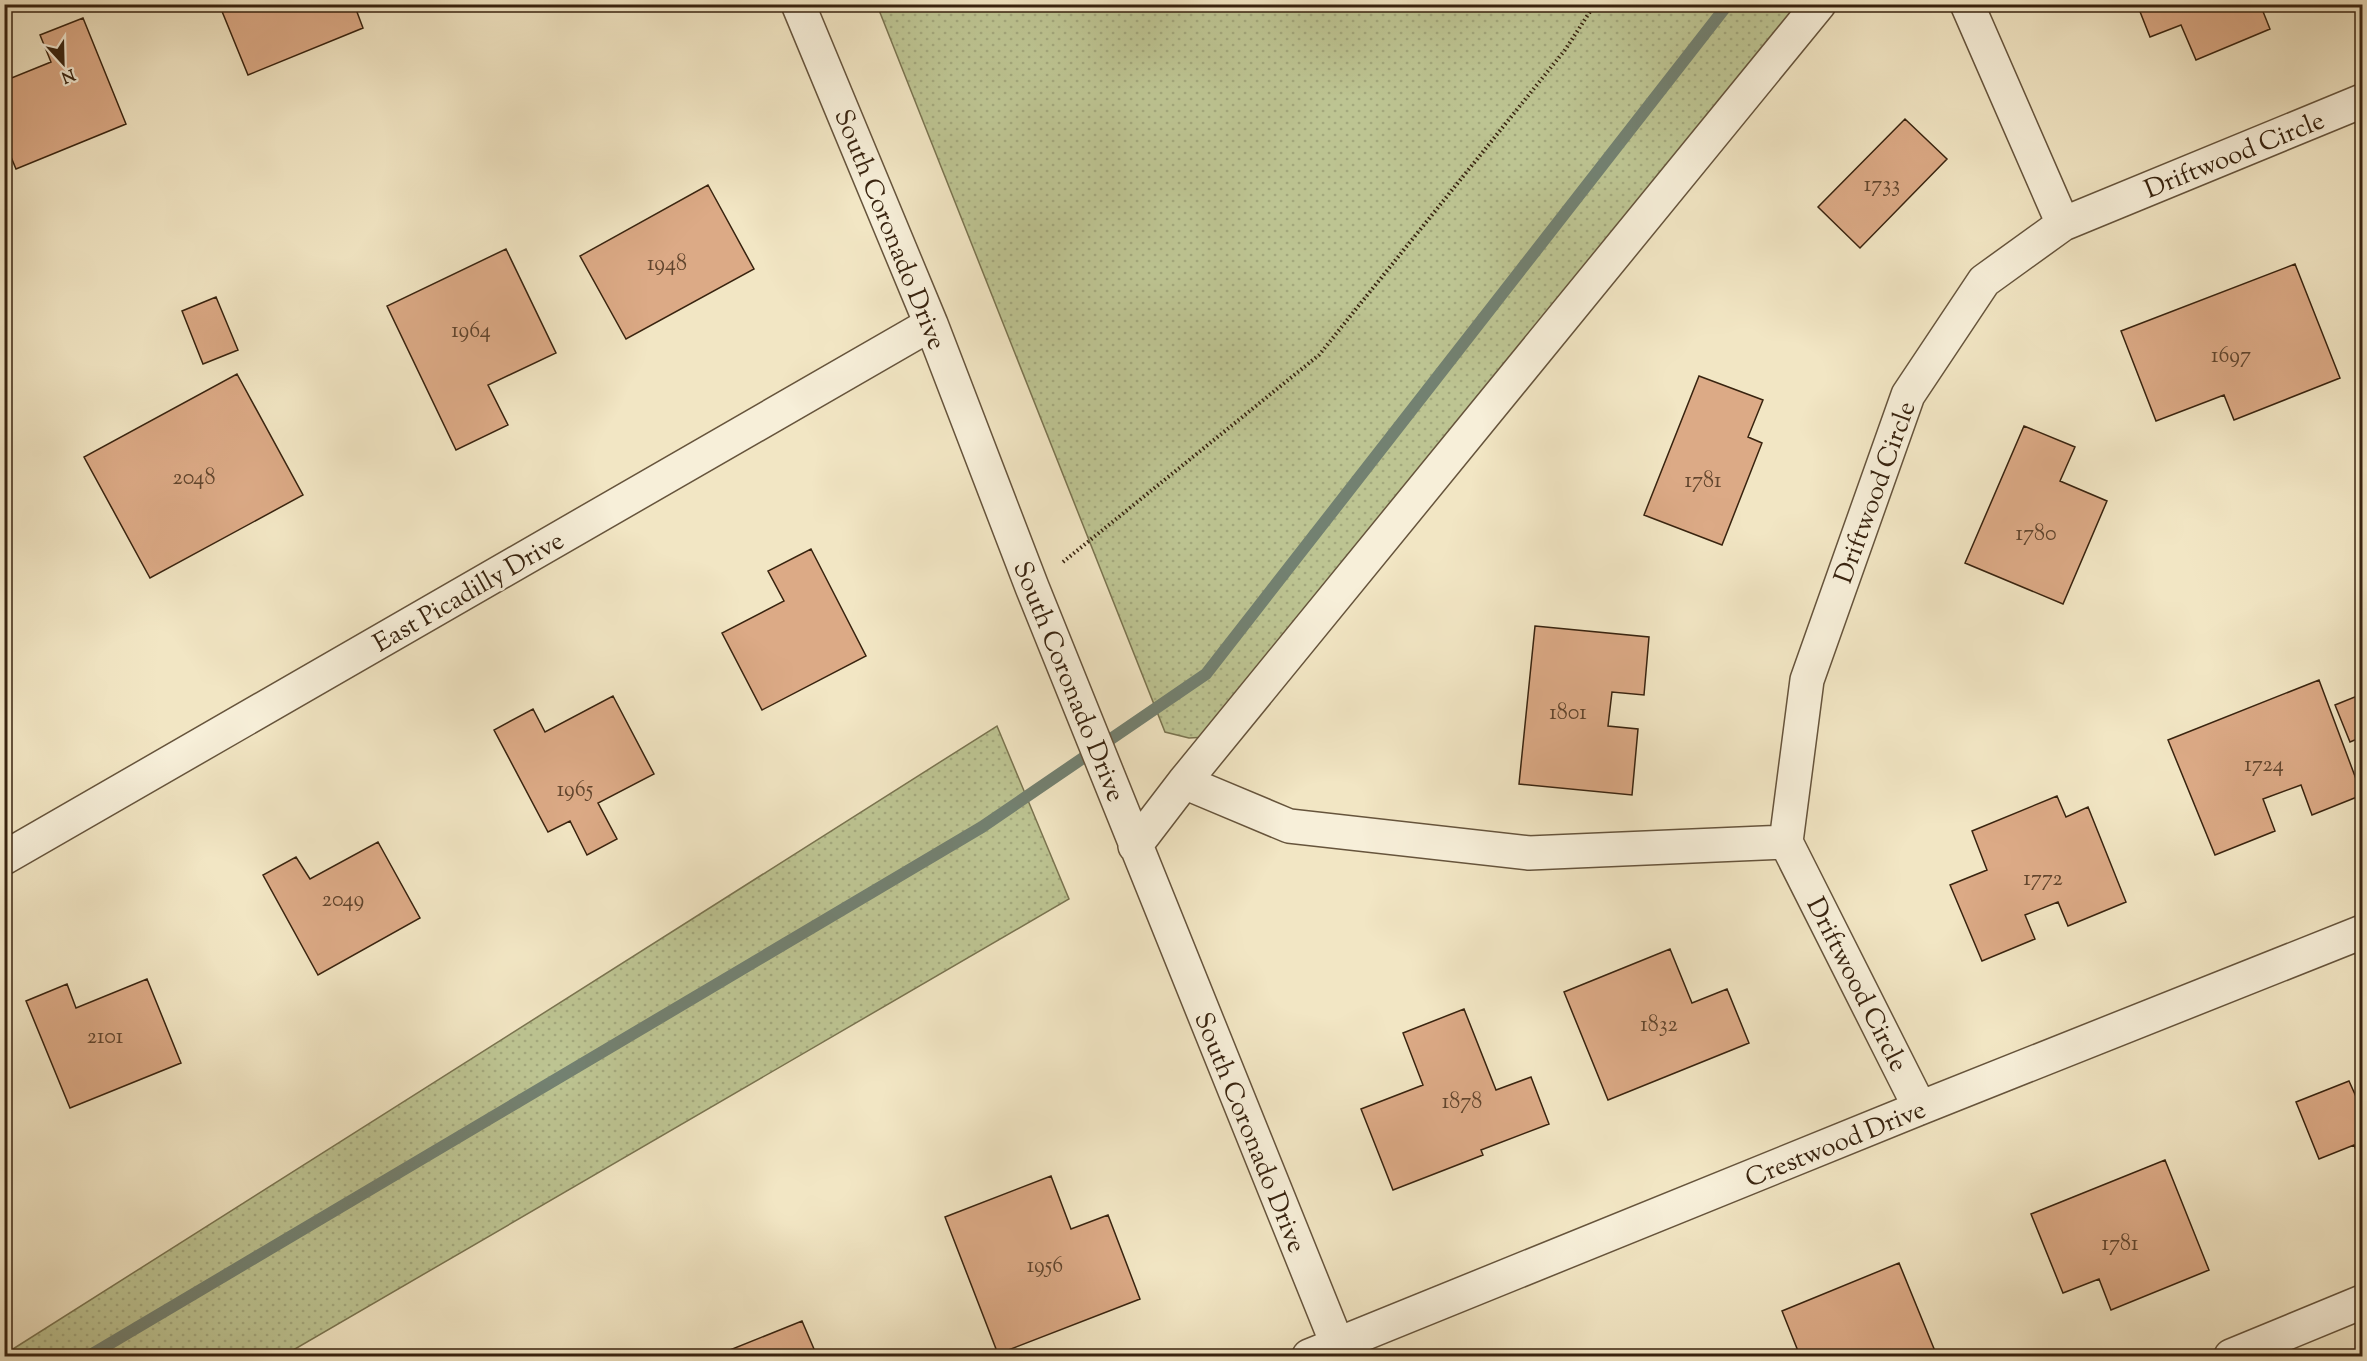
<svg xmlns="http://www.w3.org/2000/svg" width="2367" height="1361" font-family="'Sorts Mill Goudy',serif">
<defs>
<pattern id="grass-dots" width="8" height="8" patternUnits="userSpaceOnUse" patternTransform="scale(1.5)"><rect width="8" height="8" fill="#bdc492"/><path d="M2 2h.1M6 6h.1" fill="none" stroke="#a3a87d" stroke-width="1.8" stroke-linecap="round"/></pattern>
</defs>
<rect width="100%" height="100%" fill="#f2e6c4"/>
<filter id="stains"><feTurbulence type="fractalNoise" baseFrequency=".00333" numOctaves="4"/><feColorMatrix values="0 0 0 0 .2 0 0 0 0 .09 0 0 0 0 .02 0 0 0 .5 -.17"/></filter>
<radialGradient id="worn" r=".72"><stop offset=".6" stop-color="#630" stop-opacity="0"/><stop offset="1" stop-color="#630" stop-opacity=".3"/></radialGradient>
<path fill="url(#grass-dots)" stroke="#7a7450" stroke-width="1.5" d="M 877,5 L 1807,5 L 1207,737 L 1189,738 L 1165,732 Z
M 997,726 L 1069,899 L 283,1356 L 5,1356 L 5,1354 Z"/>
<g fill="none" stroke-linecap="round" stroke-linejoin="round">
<path stroke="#738171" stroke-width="12" d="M 89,1356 L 982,827 L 1206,674 L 1728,4"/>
</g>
<path fill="#dcaa86" stroke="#38230f" stroke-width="1.5" d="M 219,4 L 354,4 L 363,28 L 248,75 Z
M 2137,4 L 2260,4 L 2270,29 L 2196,60 L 2181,25 L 2150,37 Z
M 83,18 L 126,124 L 16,169 L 4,140 L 4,81 L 51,62 L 40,35 Z
M 1905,119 L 1947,159 L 1860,248 L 1818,207 Z
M 708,185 L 754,269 L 626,339 L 580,256 Z
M 506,249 L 556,353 L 488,385 L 508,425 L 456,450 L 387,306 Z
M 2295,264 L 2340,378 L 2234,420 L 2224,395 L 2156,421 L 2121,331 Z
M 216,297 L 238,350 L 203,364 L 182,311 Z
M 237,374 L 303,495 L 150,578 L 84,457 Z
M 1699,376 L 1763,400 L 1748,437 L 1762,443 L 1722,545 L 1644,515 Z
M 2024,426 L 2075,447 L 2060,481 L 2107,501 L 2063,604 L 1965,563 Z
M 811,549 L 866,656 L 762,710 L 722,633 L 784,601 L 768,571 Z
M 1535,626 L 1649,637 L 1644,695 L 1612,692 L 1608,726 L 1638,729 L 1632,795 L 1519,784 Z
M 2319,680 L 2362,795 L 2312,815 L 2301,785 L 2263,799 L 2275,831 L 2215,855 L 2168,740 Z
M 2362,694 L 2362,737 L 2350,742 L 2335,705 Z
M 613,696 L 654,774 L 598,803 L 617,839 L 587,855 L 570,821 L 548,832 L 494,730 L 533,709 L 545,732 Z
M 2057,796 L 2066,817 L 2088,807 L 2126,902 L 2068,926 L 2058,902 L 2025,915 L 2035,939 L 1982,961 L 1950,885 L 1987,870 L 1972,831 Z
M 378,842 L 420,918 L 318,975 L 263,875 L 296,857 L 310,879 Z
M 1670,949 L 1692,1003 L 1727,989 L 1749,1043 L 1608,1100 L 1564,992 Z
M 147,979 L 181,1063 L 70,1108 L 26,1001 L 67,984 L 76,1008 Z
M 1464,1009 L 1496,1090 L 1531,1077 L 1549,1124 L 1481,1150 L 1483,1155 L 1393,1190 L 1361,1109 L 1423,1085 L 1403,1033 Z
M 2349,1081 L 2362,1110 L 2362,1166 L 2354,1145 L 2319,1159 L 2296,1102 Z
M 2165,1160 L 2209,1270 L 2111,1310 L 2099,1279 L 2063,1293 L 2031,1214 Z
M 1051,1176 L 1071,1229 L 1108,1215 L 1140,1299 L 998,1354 L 945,1217 Z
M 1899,1263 L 1937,1356 L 1800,1356 L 1782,1311 Z
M 802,1321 L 817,1356 L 715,1356 Z"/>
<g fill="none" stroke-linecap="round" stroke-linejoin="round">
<defs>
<path id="minor" d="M 798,4 L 931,324 L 1032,587 L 1342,1356
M 1967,4 L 2063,224
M 1184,782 L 1289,826 L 1529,853 L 1786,842
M 1135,846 L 1184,782 L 1819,4
M 4,858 L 931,324
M 1920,1108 L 1786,842 L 1807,680 L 1908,395 L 1984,281 L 2063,224 L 2362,101
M 1309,1356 L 1920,1108 L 2362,932
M 2231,1356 L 2362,1302"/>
</defs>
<use href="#minor" stroke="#66543c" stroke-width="36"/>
<path stroke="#38230f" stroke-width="4" stroke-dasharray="1.5 3" stroke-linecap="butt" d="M 1063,562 L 1319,355 L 1565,50 L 1595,4"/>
<use href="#minor" stroke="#f7efd9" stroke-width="33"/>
</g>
<g text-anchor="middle" stroke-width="6" stroke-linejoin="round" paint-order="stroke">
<g font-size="22" fill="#61452d">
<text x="1882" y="191">1733</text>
<text x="667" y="270">1948</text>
<text x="471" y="337">1964</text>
<text x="2231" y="362">1697</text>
<text x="194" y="484">2048</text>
<text x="1703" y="487">1781</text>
<text x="2036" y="540">1780</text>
<text x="1568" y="719">1801</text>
<text x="2264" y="771">1724</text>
<text x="575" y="796">1965</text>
<text x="2043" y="885">1772</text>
<text x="343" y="906">2049</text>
<text x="1659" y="1031">1832</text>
<text x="105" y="1043">2101</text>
<text x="1462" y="1108">1878</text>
<text x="2120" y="1250">1781</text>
<text x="1045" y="1272">1956</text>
</g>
<g font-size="26" fill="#38230f" stroke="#f7efd9">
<text transform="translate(2234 154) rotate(-22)" y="9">Driftwood Circle</text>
<text transform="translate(891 229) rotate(68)" y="9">South Coronado Drive</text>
<text transform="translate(1874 492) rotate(-70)" y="9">Driftwood Circle</text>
<text transform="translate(468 591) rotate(-30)" y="9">East Picadilly Drive</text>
<text transform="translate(1070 681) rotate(68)" y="9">South Coronado Drive</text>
<text transform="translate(1858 984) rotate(63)" y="9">Driftwood Circle</text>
<text transform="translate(1251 1132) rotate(68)" y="9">South Coronado Drive</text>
<text transform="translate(1835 1143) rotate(-22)" y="9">Crestwood Drive</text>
</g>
</g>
<rect width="2367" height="1361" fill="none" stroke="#f2e6c4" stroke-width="24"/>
<rect x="6" y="6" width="2355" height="1349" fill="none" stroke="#38230f" stroke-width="3"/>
<rect x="12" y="12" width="2343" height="1337" fill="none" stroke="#38230f" stroke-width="1.5"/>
<g transform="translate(63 63) rotate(158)" stroke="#f7efd9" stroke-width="4.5" paint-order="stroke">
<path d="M0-4.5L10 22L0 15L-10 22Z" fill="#38230f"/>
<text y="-9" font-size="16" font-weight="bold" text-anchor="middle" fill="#38230f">N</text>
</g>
<rect width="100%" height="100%" filter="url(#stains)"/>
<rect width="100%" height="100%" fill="url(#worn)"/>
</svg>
